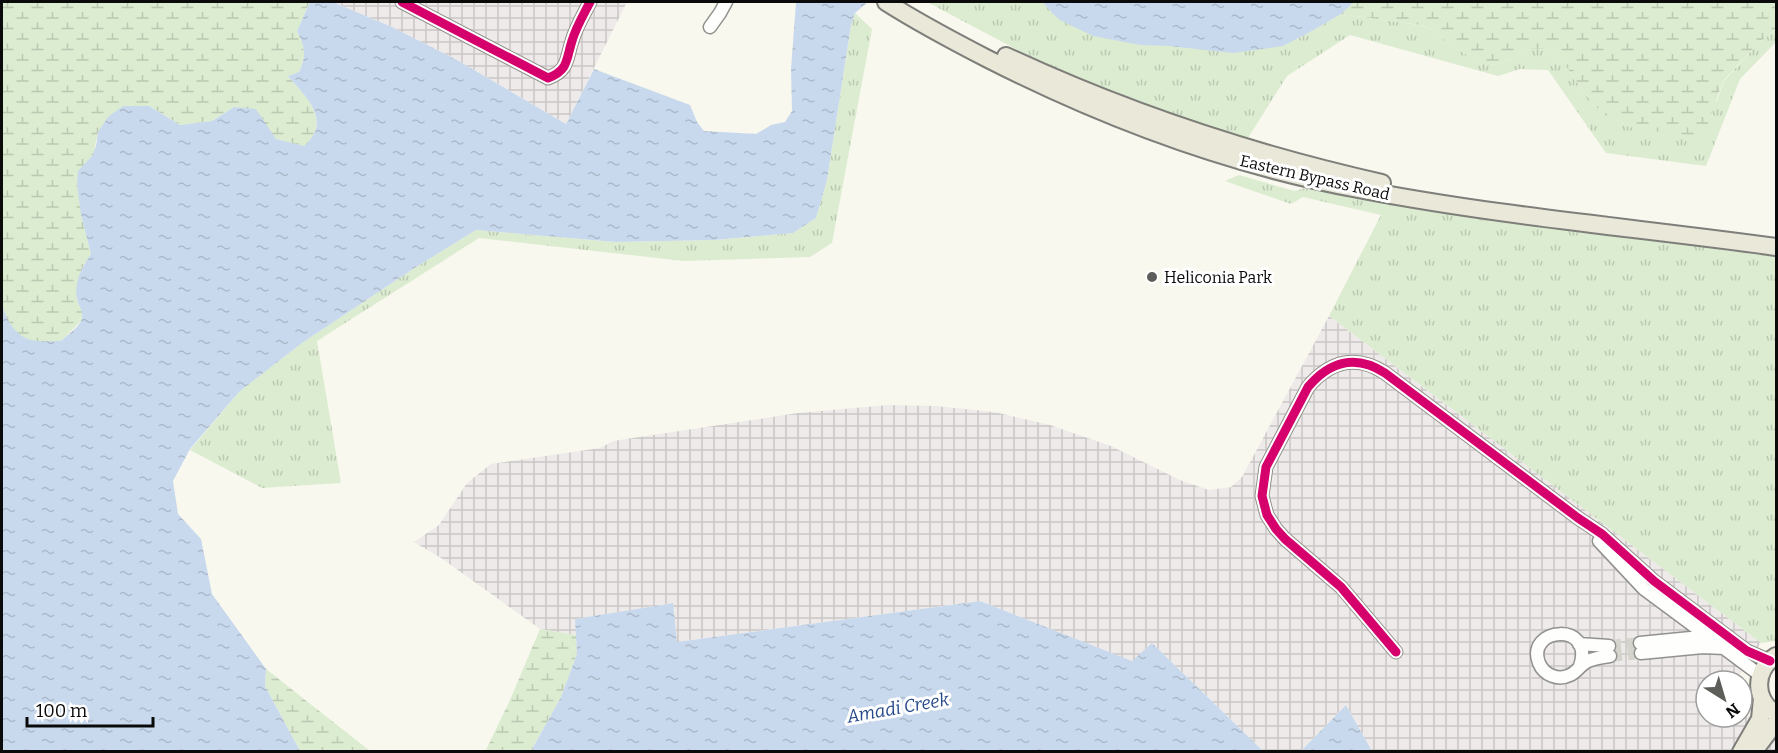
<svg xmlns="http://www.w3.org/2000/svg" width="1778" height="753" font-family="Bitter,serif">
<defs>
<pattern id="industrial-grid" width="8" height="8" patternUnits="userSpaceOnUse" patternTransform="scale(1.5)"><rect width="8" height="8" fill="#efeaea"/><path d="M0 4h8M4 0v8" fill="none" stroke="#ccc7c7"/></pattern>
<pattern id="grass-tufts" width="24" height="20" patternUnits="userSpaceOnUse" patternTransform="scale(1.5)"><rect width="24" height="20" fill="#dcecd1"/><path d="M3 7l-1-3M5 7V3M7 7l1-3M15 17l-1-3M17 17v-4M19 17l1-3" fill="none" stroke="#bbc9b2"/></pattern>
<pattern id="wetland-marsh" width="20" height="14" patternUnits="userSpaceOnUse" patternTransform="scale(1.5)"><rect width="20" height="14" fill="#dcecd1"/><path d="M1 5h8M5 5V1M11 12h8M15 12V8" fill="none" stroke="#bbc9b2"/></pattern>
<pattern id="water-ripples" width="26" height="14" patternUnits="userSpaceOnUse" patternTransform="scale(1.5)"><rect width="26" height="14" fill="#c9d9ed"/><path d="M2 4q2-2 4 0t4 0M15 11q2-2 4 0t4 0" fill="none" stroke="#abb9ca"/></pattern>
</defs>
<rect width="100%" height="100%" fill="#f8f8ee"/>
<path fill="url(#industrial-grid)" d="M 333,2 L 627,2 L 566,124 L 457,60 L 392,27 Z
M 1329,316 L 1761,643 L 1739,676 L 1740,681 L 1706,681 L 1706,717 L 1742,717 L 1742,692 L 1747,714 L 1776,738 L 1776,751 L 1372,751 L 1346,705 L 1301,751 L 1263,751 L 1152,643 L 1133,662 L 980,601 L 677,642 L 672,603 L 576,619 L 576,635 L 540,629 L 441,558 L 414,542 L 439,525 L 467,483 L 491,464 L 600,448 L 613,441 L 798,413 L 888,405 L 936,406 L 994,412 L 1050,425 L 1111,446 L 1180,480 L 1209,490 L 1231,487 L 1242,477 Z"/>
<path fill="url(#grass-tufts)" d="M 927,2 L 1043,2 L 1052,13 L 1140,45 L 1283,46 L 1310,32 L 1341,14 L 1419,25 L 1436,31 L 1451,46 L 1471,57 L 1493,65 L 1504,62 L 1528,49 L 1549,49 L 1563,62 L 1594,106 L 1629,127 L 1717,101 L 1723,82 L 1758,43 L 1776,30 L 1776,42 L 1740,79 L 1706,166 L 1606,153 L 1548,70 L 1520,69 L 1498,76 L 1350,35 L 1287,76 L 1246,141 L 1117,97 L 1057,71 Z
M 855,13 L 872,29 L 832,243 L 810,257 L 684,261 L 479,238 L 317,341 L 341,483 L 262,488 L 190,450 L 239,392 L 302,343 L 416,267 L 476,230 L 615,242 L 715,240 L 793,233 L 816,218 L 827,180 L 851,25 Z
M 1239,175 L 1294,191 L 1313,186 L 1776,248 L 1776,641 L 1761,643 L 1329,316 L 1381,215 L 1303,197 L 1291,204 L 1225,181 Z"/>
<path fill="url(#wetland-marsh)" d="M 2,2 L 310,2 L 297,31 C 305,48 307,55 299,72 L 288,76 C 307,98 332,120 304,147 L 276,139 L 234,107 L 212,121 L 180,125 L 149,106 L 98,132 L 81,215 L 91,254 L 83,266 L 77,300 L 83,312 L 81,321 L 61,341 L 38,348 L 2,332 Z
M 1043,2 L 1776,2 L 1776,30 L 1758,43 L 1723,81 L 1706,130 L 1690,137 L 1629,127 L 1594,106 L 1563,62 L 1549,49 L 1528,49 L 1504,62 L 1493,65 L 1471,57 L 1451,46 L 1436,31 L 1420,25 L 1341,14 L 1310,32 L 1283,46 L 1233,53 L 1169,46 L 1140,45 L 1093,36 L 1060,20 L 1052,13 Z
M 540,629 L 576,635 L 577,654 L 561,697 L 531,751 L 485,752 L 510,700 Z
M 266,669 L 370,751 L 300,751 L 265,686 Z"/>
<path fill="url(#water-ripples)" d="M 310,2 L 333,2 L 392,27 L 457,60 L 566,124 L 594,69 L 690,105 L 697,122 L 704,131 L 756,134 L 771,125 L 785,122 L 792,111 L 791,69 L 796,2 L 868,2 L 855,13 L 851,25 L 827,180 L 816,218 L 793,233 L 715,240 L 615,242 L 476,230 L 416,267 L 302,343 L 239,392 L 190,449 L 173,481 L 178,514 L 201,539 L 212,594 L 266,669 L 265,686 L 300,751 L 2,751 L 2,302 C 4,317 15,336 31,340 C 40,342 52,341 61,341 C 67,335 78,328 81,321 C 85,312 78,306 77,298 C 74,282 82,267 91,254 L 81,215 L 77,184 L 78,171 L 92,156 L 96,146 L 98,132 L 108,117 L 123,106 L 149,106 L 180,125 L 212,121 L 234,107 L 256,109 L 276,139 L 304,146 C 333,121 306,97 288,76 L 299,72 C 307,55 305,48 297,31 Z
M 1043,2 L 1354,2 L 1341,14 L 1310,32 L 1283,46 L 1233,53 L 1169,46 L 1140,45 L 1093,36 L 1060,20 L 1052,13 Z
M 980,601 L 1132,661 L 1152,643 L 1263,751 L 531,751 L 561,697 L 577,654 L 575,619 L 673,603 L 677,642 Z
M 1346,705 L 1372,751 L 1301,751 Z"/>
<g fill="none" stroke-linecap="round" stroke-linejoin="round">
<path stroke="#d4d4cc" stroke-width="12" stroke-dasharray="12 6" stroke-linecap="butt" d="M 1609,646 L 1640,643
M 1610,656 L 1641,653"/>
<defs>
<path id="minor" d="M 402,2 L 548,78 C 569,70 566,59 572,41 C 576,27 584,14 590,2
M 710,27 L 720,13 L 726,2
M 1599,541 L 1644,589 L 1760,675
M 1640,643 L 1711,636
M 1579,644 L 1609,646
M 1396,652 L 1341,587 L 1285,539 L 1276,529 L 1267,515 L 1262,496 L 1266,467 L 1308,387 C 1330,361 1356,354 1385,373 L 1578,518 L 1602,534 L 1654,581 L 1747,651 L 1770,661
M 1641,653 L 1703,647 L 1724,648
M 1580,666 C 1595,621 1525,627 1539,663 C 1544,675 1558,681 1570,675 C 1577,672 1580,665 1588,661 C 1595,658 1602,657 1610,656"/>
<path id="major" d="M 886,2 C 919,23 953,41 988,59 C 1104,118 1229,165 1358,189 C 1497,216 1637,228 1776,247
M 1006,56 C 1126,112 1253,154 1382,183
M 1776,656 C 1754,670 1753,699 1776,714
M 1754,751 L 1776,722
M 1741,752 L 1760,719 L 1762,698"/>
</defs>
<use href="#minor" stroke="#91918d" stroke-width="15"/>
<use href="#major" stroke="#7e7e7a" stroke-width="20"/>
<use href="#minor" stroke="#fefefc" stroke-width="12"/>
<use href="#major" stroke="#e9e8d9" stroke-width="16"/>
<defs>
<path id="cycleway" d="M 402,2 L 548,78 C 569,70 566,59 572,41 C 576,27 584,14 590,2
M 1396,652 L 1341,587 L 1285,539 L 1276,529 L 1267,515 L 1262,496 L 1266,467 L 1308,387 C 1330,361 1356,354 1385,373 L 1578,518 L 1602,534 L 1654,581 L 1747,651 L 1770,661"/>
</defs>
<use href="#cycleway" stroke="#fff" stroke-width="13"/>
<use href="#cycleway" stroke="#d6006c" stroke-width="9"/>
</g>
<circle fill="#5d5d5a" stroke="#fff" stroke-width="2" cx="1152" cy="277" r="6"/>
<g text-anchor="middle" stroke-width="6" stroke-linejoin="round" paint-order="stroke">
<g font-size="16" fill="#0a0a0a" stroke="#fff">
<text transform="translate(1315 177) rotate(13)" y="6">Eastern Bypass Road</text>
</g>
<g font-size="16" fill="#0a0a0a" stroke="#fff" text-anchor="start">
<text x="1164" y="283">Heliconia Park</text>
</g>
<g font-size="18" font-style="italic" fill="#25488a" stroke="#fff">
<text transform="translate(898 708) rotate(-10)" y="6">Amadi Creek</text>
</g>
</g>
<rect width="1778" height="753" fill="none" stroke="#0a0a0a" stroke-width="6"/>
<g transform="translate(1724 699) rotate(143)"><circle r="28" fill="#ffffff" stroke="#9d9d9d" stroke-width="1.5"/>
<path d="M0-4.5L10 22L0 15L-10 22Z" fill="#5d5d5a"/>
<text y="-9" font-size="16" font-weight="bold" text-anchor="middle" fill="#0a0a0a">N</text>
</g>
<path d="M27 717v9h126v-9" fill="none" stroke="#0a0a0a" stroke-width="3"/>
<text x="36" y="717" font-size="18" fill="#0a0a0a" stroke="#ffffff" stroke-width="4.5" paint-order="stroke">100 m</text>
</svg>
